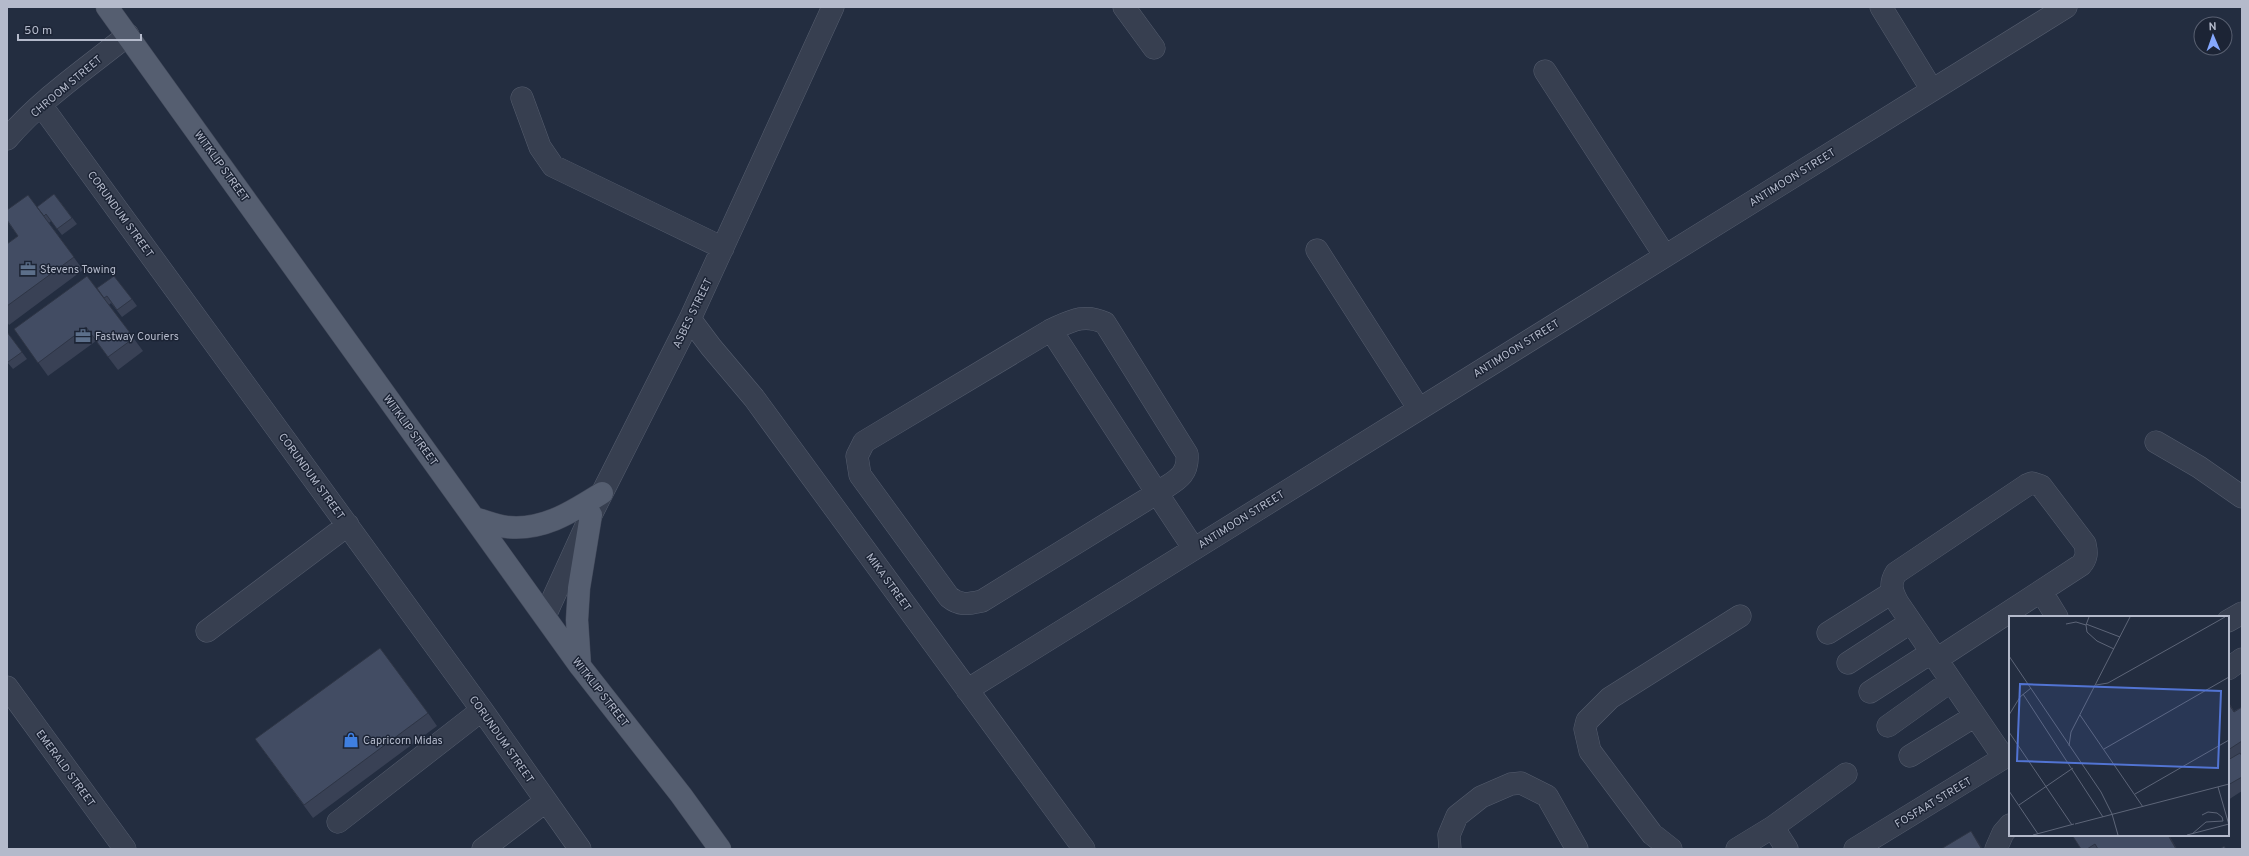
<svg xmlns="http://www.w3.org/2000/svg" width="2249" height="856" font-family="Overpass,sans-serif">
<rect width="100%" height="100%" fill="#232d40"/>
<g fill="none" stroke-linecap="round" stroke-linejoin="round">
<defs>
<path id="minor" d="M 1124,7 L 1154,48
M 1881,7 L 1932,90
M 1545,71 L 1665,256
M 522,98 L 540,147 L 553,166 L 723,248
M 41,105 L 482,710 L 580,849
M 7,139 C 41,99 87,68 128,35
M 1317,250 L 1419,409
M 690,319 L 711,347 L 754,398 L 1084,849
M 1051,330 L 1157,493 C 1174,481 1189,477 1187,454 L 1105,323 C 1084,313 1071,321 1051,330 L 864,442 L 857,456 L 860,475 L 949,597 C 960,606 968,604 982,601 L 1157,493 L 1194,549
M 2156,442 L 2199,467 L 2242,497
M 2041,591 L 2057,617
M 545,616 L 591,515 L 690,319 L 833,7
M 2228,621 L 2242,613
M 207,631 L 348,525
M 1828,633 L 1893,592
M 1937,659 L 2081,565 C 2087,558 2087,553 2085,544 L 2041,486 L 2032,483 L 2027,485 L 1896,573 C 1889,584 1892,592 1898,603 L 2004,758
M 1848,663 L 1911,622
M 2228,669 L 2242,659
M 7,687 L 125,849
M 967,690 L 2066,7
M 1870,692 L 1932,652
M 1888,726 L 1951,681
M 1910,756 L 1975,716
M 338,822 L 482,710
M 483,849 L 546,801
M 1450,849 L 1449,835 L 1457,816 L 1481,797 L 1511,784 L 1521,783 L 1547,796 L 1577,849
M 1671,849 L 1652,834 L 1590,751 L 1585,729 L 1587,721 L 1610,698 L 1740,616
M 1737,849 L 1773,827
M 1787,849 L 1773,827 L 1846,774
M 1855,849 L 2010,754
M 1996,849 L 2003,833 L 2010,825"/>
<path id="major" d="M 107,7 L 580,666 L 681,795 L 720,849
M 474,518 C 485,521 497,526 507,527 C 544,531 573,511 602,493
M 580,666 L 577,620 L 579,588 L 591,515"/>
</defs>
<use href="#minor" stroke="#555d6e" stroke-width="23"/>
<use href="#major" stroke="#414859" stroke-width="23"/>
<use href="#minor" stroke="#373f50" stroke-width="22"/>
<use href="#major" stroke="#555e70" stroke-width="22"/>
</g>
<path fill="#394155" d="M 54,194 L 77,224 L 62,235 L 51,221 L 49,223 L 83,270 L 9,325 L 7,322 L 7,244 L 18,236 L 7,221 L 37,207 Z
M 97,288 L 132,299 L 137,306 L 122,317 L 111,303 L 109,305 L 143,351 L 118,370 L 96,341 L 48,376 L 14,329 Z
M 7,332 L 27,359 L 13,369 L 7,362 Z
M 2228,701 L 2234,711 L 2242,707 L 2242,791 L 2228,800 Z
M 428,713 L 437,726 L 313,818 L 255,739 Z
M 2072,835 L 2169,835 L 2177,849 L 2081,849 Z"/>
<path fill="#2e3545" d="M 2228,701 L 2242,724 L 2228,703 Z
M 1971,831 L 1978,841 L 1983,849 L 1982,849 Z
M 2168,835 L 2169,835 L 2177,849 L 2176,849 Z"/>
<path fill="#424c63" stroke="#2e3545" d="M 54,194 L 72,218 L 57,229 L 46,214 L 44,216 L 37,207 Z
M 28,195 L 74,257 L 7,306 L 7,244 L 18,236 L 7,220 L 7,210 Z
M 87,276 L 134,338 L 108,357 L 86,327 L 38,363 L 14,329 Z
M 114,276 L 132,299 L 117,310 L 107,296 L 104,298 L 97,288 Z
M 7,332 L 22,352 L 8,362 L 7,361 Z
M 380,648 L 428,713 L 304,805 L 255,739 Z
M 2228,703 L 2234,712 L 2242,707 L 2242,741 L 2228,750 Z
M 2240,753 L 2242,756 L 2242,777 L 2228,785 L 2228,760 Z
M 1971,831 L 1981,848 L 1979,849 L 1941,849 Z
M 2072,835 L 2168,835 L 2176,849 L 2098,849 L 2095,844 L 2087,849 L 2081,849 Z
M 2224,846 L 2226,849 L 2220,849 Z"/>
<defs>
<symbol id="office-bare" viewBox="-9 -9 18 18"><path d="M-6-3h4V-5.5h4V-3h4V5H-6ZM-1-4.5V-3h2v-1.5ZM-6 0V1H6V0Z" fill="#5c6f8a" stroke="#1c2435" stroke-width="2.5" paint-order="stroke"/></symbol>
<symbol id="shop-bare" viewBox="-9 -9 18 18"><path d="M-5-2.5h2.3a2.7 3.5 0 0 1 5.4 0H5L5.5 6h-11ZM-1.5-2.5h3a1.5 2.3 0 0 0-3 0Z" fill="#3f7fe0" stroke="#1c2435" stroke-width="2.5" paint-order="stroke"/></symbol>
</defs>
<g fill-rule="evenodd">
<use href="#office-bare" x="17" y="258" width="22" height="22"/>
<use href="#office-bare" x="72" y="325" width="22" height="22"/>
<use href="#shop-bare" x="340" y="729" width="22" height="22"/>
</g>
<g text-anchor="middle" stroke-width="3" stroke-linejoin="round" paint-order="stroke">
<g font-size="11" fill="#b4bacb" stroke="#1c2435">
<text transform="translate(66 86) rotate(-40)" y="4">CHROOM STREET</text>
<text transform="translate(222 166) rotate(54)" y="4">WITKLIP STREET</text>
<text transform="translate(1792 177) rotate(-32)" y="4">ANTIMOON STREET</text>
<text transform="translate(121 214) rotate(54)" y="4">CORUNDUM STREET</text>
<text transform="translate(692 313) rotate(-64)" y="4">ASBES STREET</text>
<text transform="translate(1516 348) rotate(-32)" y="4">ANTIMOON STREET</text>
<text transform="translate(411 430) rotate(54)" y="4">WITKLIP STREET</text>
<text transform="translate(312 476) rotate(54)" y="4">CORUNDUM STREET</text>
<text transform="translate(1241 519) rotate(-32)" y="4">ANTIMOON STREET</text>
<text transform="translate(889 582) rotate(54)" y="4">MIKA STREET</text>
<text transform="translate(601 692) rotate(52)" y="4">WITKLIP STREET</text>
<text transform="translate(502 739) rotate(55)" y="4">CORUNDUM STREET</text>
<text transform="translate(66 768) rotate(54)" y="4">EMERALD STREET</text>
<text transform="translate(1933 802) rotate(-31)" y="4">FOSFAAT STREET</text>
</g>
<g font-size="11" fill="#b4bacb" stroke="#1c2435" text-anchor="start">
<text x="40" y="273">Stevens Towing</text>
<text x="95" y="340">Fastway Couriers</text>
<text x="363" y="744">Capricorn Midas</text>
</g>
</g>
<g transform="translate(2009 616)">
<rect width="220" height="220" fill="#232d40"/>
<path fill="none" stroke="#5d6578" stroke-width="1" d="M 80,1 L 77,9 L 78,16 L 88,25 L 105,33M 57,8 L 67,6 L 77,9M 77,8 L 111,21M 0,40 L 92,176 L 103,198 L 109,219M 87,69 L 99,67 L 216,1M 14,78 L 94,201M 0,99 L 11,81 L 22,72M 71,99 L 134,191M 0,116 L 63,209M 62,116 L 121,1M 60,130 L 62,116M 95,133 L 220,61M 209,171 L 220,209M 0,175 L 29,218M 126,178 L 220,124M 10,189 L 64,152M 66,208 L 220,168M 183,218 L 197,206 L 214,205 L 213,201 L 208,197 L 199,196 L 193,199M 24,219 L 65,208M 178,219 L 220,208"/>
<path fill="#5274d3" fill-opacity="0.15" stroke="#5274d3" stroke-width="2" d="M 11,68 L 212,75 L 209,152 L 8,145 Z"/>
<rect width="220" height="220" fill="none" stroke="#b4bacb" stroke-width="2"/>
</g>
<rect width="2249" height="856" fill="none" stroke="#b4bacb" stroke-width="16"/>
<g transform="translate(2213 36) rotate(358)"><circle r="19" fill="#1c2435" stroke="#596071"/>
<path d="M0-3L7 15L0 10L-7 15Z" fill="#85a8fe"/>
<text y="-6" font-size="11" font-weight="bold" text-anchor="middle" fill="#b4bacb">N</text>
</g>
<path d="M18 34v6h123v-6" fill="none" stroke="#b4bacb" stroke-width="2"/>
<text x="24" y="34" font-size="12" fill="#b4bacb" stroke="#1c2435" stroke-width="3" paint-order="stroke">50 m</text>
</svg>
